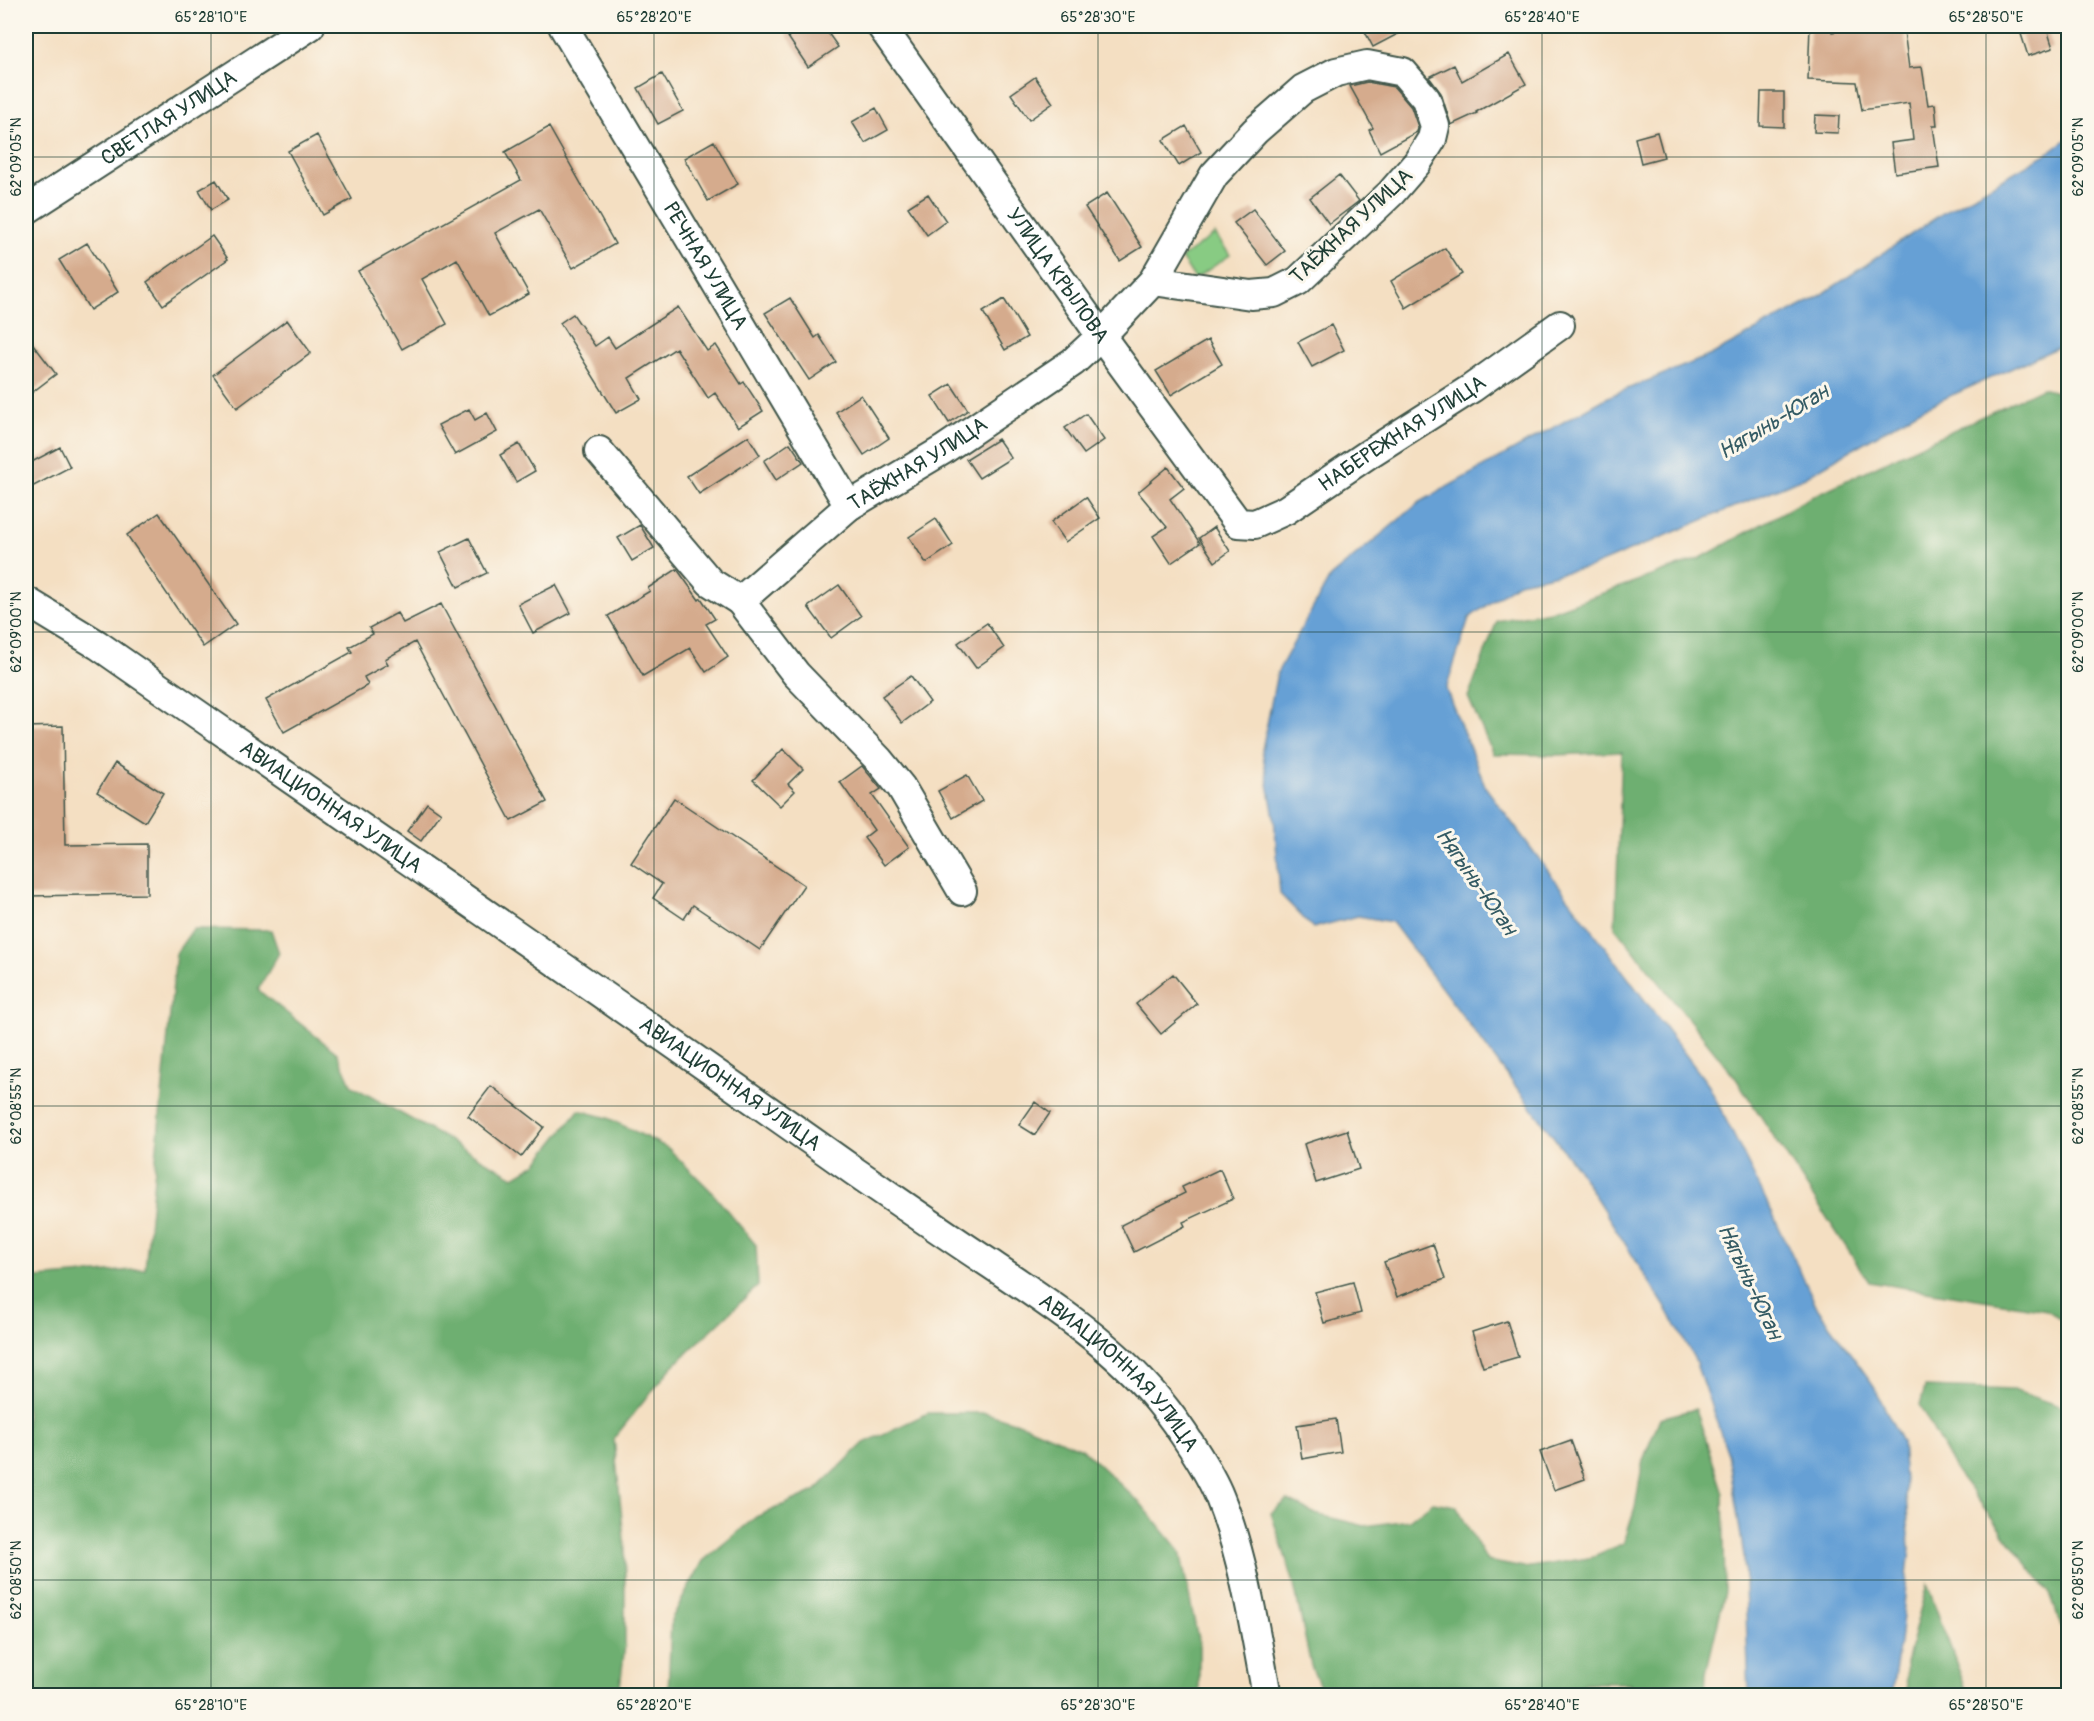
<svg xmlns="http://www.w3.org/2000/svg" width="2094" height="1721" font-family="Pangolin,sans-serif">
<rect width="100%" height="100%" fill="#fbf7ec"/>
<filter id="ink" filterUnits="userSpaceOnUse"><feTurbulence type="fractalNoise" baseFrequency=".0167" numOctaves="2"/><feDisplacementMap in="SourceGraphic" scale="12" xChannelSelector="R" yChannelSelector="G"/><feConvolveMatrix kernelMatrix="1 2 1 2 8 2 1 2 1" color-interpolation-filters="sRGB"/></filter>
<filter id="wash" filterUnits="userSpaceOnUse"><feTurbulence type="fractalNoise" baseFrequency=".008" numOctaves="4" result="noise"/><feDisplacementMap in="SourceGraphic" scale="24" xChannelSelector="R" yChannelSelector="G"/><feGaussianBlur stdDeviation="1.35" result="paint"/><feColorMatrix in="noise" values="0 0 0 0 0 0 0 0 0 0 0 0 0 0 0 0 0 1.4 0 .05"/><feComposite in="paint" operator="in"/></filter>
<g filter="url(#wash)">
<rect width="100%" height="100%" fill="#f4dfc2"/>
<path fill="#88cb83" stroke="#54845c" stroke-width="1.5" d="M 1215,234 L 1230,255 L 1195,279 L 1181,258 Z"/>
<path fill="#6eaf71" stroke="#467652" stroke-width="1.5" d="M 2042,388 L 2068,395 L 2068,1324 L 2047,1310 L 1869,1282 L 1735,1077 L 1615,927 L 1622,752 L 1557,755 L 1493,754 L 1468,697 L 1497,621 L 1555,610 L 1699,559 L 1807,499 Z
M 193,929 L 271,930 L 279,953 L 258,990 L 337,1053 L 352,1086 L 514,1177 L 536,1164 L 579,1110 L 608,1118 L 668,1148 L 710,1190 L 756,1245 L 758,1286 L 671,1368 L 614,1438 L 625,1550 L 625,1645 L 619,1695 L 26,1695 L 26,1279 L 145,1269 L 176,953 Z
M 1925,1387 L 2013,1390 L 2068,1409 L 2068,1645 L 2050,1594 L 1956,1471 L 1920,1406 Z
M 1696,1409 L 1723,1493 L 1725,1592 L 1706,1673 L 1705,1695 L 1628,1695 L 1630,1683 L 1584,1683 L 1566,1696 L 1324,1695 L 1311,1666 L 1293,1580 L 1271,1513 L 1288,1500 L 1315,1514 L 1365,1526 L 1409,1520 L 1433,1502 L 1456,1506 L 1487,1561 L 1524,1568 L 1589,1558 L 1624,1543 L 1635,1508 L 1643,1460 L 1660,1418 Z
M 928,1413 L 986,1413 L 1027,1426 L 1082,1449 L 1142,1505 L 1180,1551 L 1199,1644 L 1199,1695 L 668,1695 L 671,1620 L 703,1561 L 756,1517 L 815,1491 L 864,1443 Z
M 1927,1584 L 1968,1695 L 1907,1695 L 1906,1663 Z"/>
<path fill="#66a0d5" stroke="#426e84" stroke-width="1.5" d="M 2068,138 L 2068,343 L 1919,410 L 1805,477 L 1591,567 L 1519,582 L 1469,618 L 1446,689 L 1486,788 L 1709,1086 L 1765,1198 L 1818,1309 L 1872,1383 L 1902,1442 L 1910,1548 L 1900,1643 L 1891,1695 L 1749,1695 L 1744,1556 L 1728,1454 L 1694,1358 L 1666,1308 L 1577,1168 L 1392,922 L 1358,916 L 1313,928 L 1280,894 L 1274,817 L 1262,750 L 1277,673 L 1330,577 L 1420,502 L 1610,396 L 1711,355 L 1818,297 L 1943,213 L 2053,150 Z"/>
<g id="blocks">
<path fill="#d5ab8d" d="M 799,26 L 823,26 L 838,47 L 808,67 L 786,34 Z
M 1362,26 L 1413,26 L 1373,47 Z
M 1810,26 L 1832,26 L 1832,32 L 1878,26 L 1885,26 L 1886,34 L 1904,31 L 1909,68 L 1922,67 L 1928,105 L 1935,104 L 1937,126 L 1933,126 L 1939,167 L 1895,173 L 1891,143 L 1913,140 L 1909,103 L 1862,110 L 1857,82 L 1808,80 Z
M 2046,26 L 2053,48 L 2028,56 L 2021,34 Z
M 1509,54 L 1526,84 L 1476,112 L 1477,113 L 1451,125 L 1441,93 L 1429,77 L 1454,65 L 1462,81 Z
M 662,74 L 683,111 L 658,124 L 638,88 Z
M 1035,77 L 1053,103 L 1029,120 L 1011,94 Z
M 1367,82 L 1394,87 L 1411,107 L 1418,127 L 1417,132 L 1380,152 L 1369,130 L 1373,128 L 1350,86 Z
M 1761,92 L 1784,92 L 1784,127 L 1760,126 Z
M 876,108 L 888,130 L 865,143 L 852,122 Z
M 1815,115 L 1839,116 L 1838,133 L 1814,132 Z
M 1186,126 L 1201,152 L 1179,166 L 1163,140 Z
M 549,127 L 615,244 L 573,268 L 539,209 L 495,233 L 529,294 L 489,316 L 457,259 L 422,279 L 447,324 L 402,349 L 358,271 L 521,180 L 505,152 Z
M 1657,132 L 1664,157 L 1641,163 L 1635,138 Z
M 317,135 L 352,199 L 323,215 L 288,151 Z
M 714,141 L 738,184 L 708,201 L 684,158 Z
M 1339,175 L 1359,201 L 1329,224 L 1310,198 Z
M 216,180 L 228,200 L 211,210 L 199,190 Z
M 1107,193 L 1142,247 L 1120,261 L 1085,207 Z
M 928,194 L 946,221 L 927,235 L 908,207 Z
M 1253,209 L 1285,251 L 1267,265 L 1234,223 Z
M 212,236 L 228,259 L 163,305 L 147,282 Z
M 87,243 L 118,292 L 90,310 L 59,260 Z
M 1445,248 L 1462,274 L 1406,308 L 1391,281 Z
M 790,298 L 815,338 L 819,335 L 836,362 L 809,380 L 765,313 Z
M 1004,299 L 1027,337 L 1005,350 L 983,312 Z
M 678,307 L 707,351 L 716,345 L 741,384 L 744,382 L 763,411 L 738,427 L 715,393 L 708,398 L 676,348 L 629,378 L 641,399 L 616,413 L 560,323 L 573,314 L 595,346 L 608,337 L 615,348 Z
M 287,320 L 311,353 L 237,408 L 213,375 Z
M 1331,325 L 1344,350 L 1312,367 L 1298,342 Z
M 26,335 L 56,374 L 26,397 Z
M 1208,340 L 1222,364 L 1171,395 L 1156,371 Z
M 951,384 L 968,410 L 949,423 L 932,396 Z
M 861,395 L 889,438 L 864,455 L 836,412 Z
M 469,409 L 475,420 L 487,413 L 497,432 L 455,455 L 438,425 Z
M 1086,414 L 1104,440 L 1084,454 L 1065,428 Z
M 748,436 L 760,455 L 699,494 L 687,476 Z
M 998,439 L 1011,458 L 979,478 L 966,459 Z
M 790,443 L 803,462 L 776,480 L 764,461 Z
M 519,444 L 535,471 L 516,482 L 500,455 Z
M 60,447 L 70,467 L 26,490 L 26,465 Z
M 1168,467 L 1184,488 L 1170,499 L 1200,543 L 1171,563 L 1153,536 L 1167,527 L 1138,492 Z
M 1086,497 L 1100,518 L 1065,542 L 1051,522 Z
M 159,513 L 236,624 L 203,647 L 127,535 Z
M 936,519 L 953,545 L 926,563 L 909,537 Z
M 640,525 L 654,548 L 632,561 L 618,538 Z
M 1214,527 L 1230,551 L 1215,562 L 1199,538 Z
M 469,538 L 487,573 L 458,587 L 440,552 Z
M 677,569 L 699,600 L 701,598 L 715,619 L 706,624 L 728,657 L 706,672 L 690,648 L 643,676 L 608,616 L 650,591 L 648,588 Z
M 556,585 L 571,613 L 533,633 L 518,604 Z
M 839,585 L 861,616 L 831,638 L 808,607 Z
M 441,604 L 547,802 L 511,821 L 415,642 L 385,659 L 388,664 L 364,677 L 368,685 L 284,732 L 266,700 L 352,652 L 349,647 L 373,634 L 369,628 L 397,613 L 403,623 Z
M 987,623 L 1004,648 L 976,668 L 958,643 Z
M 911,676 L 930,702 L 902,723 L 882,696 Z
M 63,726 L 65,845 L 147,844 L 147,894 L 26,896 L 26,727 Z
M 783,749 L 803,769 L 788,784 L 795,791 L 780,806 L 753,780 Z
M 115,763 L 163,793 L 145,822 L 97,792 Z
M 862,766 L 881,789 L 872,795 L 909,847 L 884,865 L 864,838 L 874,830 L 840,782 Z
M 967,775 L 982,801 L 953,818 L 938,791 Z
M 674,798 L 804,885 L 760,950 L 693,905 L 684,919 L 653,898 L 662,884 L 631,863 Z
M 427,803 L 441,813 L 421,841 L 407,831 Z
M 1173,974 L 1197,1004 L 1161,1034 L 1136,1004 Z
M 491,1086 L 544,1127 L 521,1157 L 468,1116 Z
M 1035,1102 L 1050,1113 L 1035,1135 L 1019,1125 Z
M 1347,1130 L 1359,1169 L 1316,1183 L 1304,1144 Z
M 1220,1169 L 1233,1199 L 1183,1222 L 1185,1226 L 1134,1252 L 1121,1225 L 1185,1193 L 1182,1187 Z
M 1433,1244 L 1445,1279 L 1397,1297 L 1384,1262 Z
M 1353,1282 L 1361,1313 L 1324,1323 L 1315,1292 Z
M 1507,1321 L 1518,1357 L 1483,1367 L 1472,1332 Z
M 1336,1419 L 1341,1452 L 1302,1459 L 1297,1425 Z
M 1571,1441 L 1585,1479 L 1554,1490 L 1540,1452 Z"/>
</g>
</g>
<g filter="url(#ink)">
<use href="#blocks" fill-opacity="0" stroke="#3f5549" stroke-width="1.5"/>
<g fill="none" stroke-linecap="round" stroke-linejoin="round">
<defs>
<g id="minor">
<path id="s1" d="M 563,26 L 849,506"/>
<path id="s2" d="M 881,26 L 1101,336 L 1238,523 L 1255,524 L 1286,510 L 1367,455 L 1472,388 L 1560,325"/>
<path id="s3" d="M 26,210 L 310,26"/>
<path d="M 599,451 L 710,582 L 740,601"/>
<path id="s4" d="M 26,601 L 98,645 C 350,821 604,993 854,1171 C 899,1202 943,1233 989,1263 C 1049,1303 1112,1344 1159,1401 C 1178,1424 1209,1470 1220,1498 C 1244,1558 1255,1631 1267,1696"/>
<path id="s5" d="M 962,891 L 901,787 L 879,760 L 796,674 L 740,601 L 849,506 L 943,450 L 1073,362 L 1101,336 L 1153,281 L 1214,175 L 1255,131 L 1303,89 L 1336,72 L 1367,65 L 1403,72 L 1426,99 L 1435,126 L 1432,139 L 1417,163 L 1391,193 L 1298,281 L 1274,293 L 1251,295 L 1153,281"/>
</g>
</defs>
<use href="#minor" stroke="#3f5549" stroke-width="32"/>
<use href="#minor" stroke="#fff" stroke-width="28"/>
</g>
</g>
<path fill="none" stroke="#1f3d34" stroke-width="1.5" stroke-opacity="0.45" d="M 211,26 L 211,1696M 654,26 L 654,1696M 1098,26 L 1098,1696M 1542,26 L 1542,1696M 1986,26 L 1986,1696M 26,157 L 2068,157M 26,632 L 2068,632M 26,1106 L 2068,1106M 26,1580 L 2068,1580"/>
<g text-anchor="middle" stroke-width="6" stroke-linejoin="round" paint-order="stroke">
<g font-size="21" fill="#1f3d34" stroke="#fbf7ec">
<text dy="7" stroke="none"><textPath href="#s3" startOffset="170">СВЕТЛАЯ УЛИЦА</textPath></text>
<text transform="translate(1351 226) rotate(-43)" y="7">ТАЁЖНАЯ УЛИЦА</text>
<text dy="7" stroke="none"><textPath href="#s1" startOffset="279">РЕЧНАЯ УЛИЦА</textPath></text>
<text dy="7" stroke="none"><textPath href="#s2" startOffset="306">УЛИЦА КРЫЛОВА</textPath></text>
<text dy="7" stroke="none"><textPath href="#s2" startOffset="802">НАБЕРЕЖНАЯ УЛИЦА</textPath></text>
<text dy="7" stroke="none"><textPath href="#s5" startOffset="592">ТАЁЖНАЯ УЛИЦА</textPath></text>
<text dy="7" stroke="none"><textPath href="#s4" startOffset="368">АВИАЦИОННАЯ УЛИЦА</textPath></text>
<text dy="7" stroke="none"><textPath href="#s4" startOffset="854">АВИАЦИОННАЯ УЛИЦА</textPath></text>
<text dy="7" stroke="none"><textPath href="#s4" startOffset="1340">АВИАЦИОННАЯ УЛИЦА</textPath></text>
</g>
<g font-size="22" font-style="italic" fill="#345b64" stroke="#fbf7ec">
<text transform="translate(1773 421) rotate(-31)" y="8">Нягынь-Юган</text>
<text transform="translate(1477 881) rotate(55)" y="8">Нягынь-Юган</text>
<text transform="translate(1751 1281) rotate(65)" y="8">Нягынь-Юган</text>
</g>
</g>
<rect width="2094" height="1721" fill="none" stroke="#fbf7ec" stroke-width="66"/>
<rect x="33" y="33" width="2028" height="1655" fill="none" stroke="#1f3d34" stroke-width="2"/>
<g font-size="15" text-anchor="middle" fill="#1f3d34">
<text x="211" y="22">65°28'10"E</text>
<text x="654" y="22">65°28'20"E</text>
<text x="1098" y="22">65°28'30"E</text>
<text x="1542" y="22">65°28'40"E</text>
<text x="1986" y="22">65°28'50"E</text>
<text transform="translate(16 157) rotate(-90)" y="5">62°09'05"N</text>
<text transform="translate(2078 157) rotate(-90)" y="5">62°09'05"N</text>
<text transform="translate(16 632) rotate(-90)" y="5">62°09'00"N</text>
<text transform="translate(2078 632) rotate(-90)" y="5">62°09'00"N</text>
<text transform="translate(16 1106) rotate(-90)" y="5">62°08'55"N</text>
<text transform="translate(2078 1106) rotate(-90)" y="5">62°08'55"N</text>
<text transform="translate(16 1580) rotate(-90)" y="5">62°08'50"N</text>
<text transform="translate(2078 1580) rotate(-90)" y="5">62°08'50"N</text>
<text x="211" y="1710">65°28'10"E</text>
<text x="654" y="1710">65°28'20"E</text>
<text x="1098" y="1710">65°28'30"E</text>
<text x="1542" y="1710">65°28'40"E</text>
<text x="1986" y="1710">65°28'50"E</text>
</g>
</svg>
